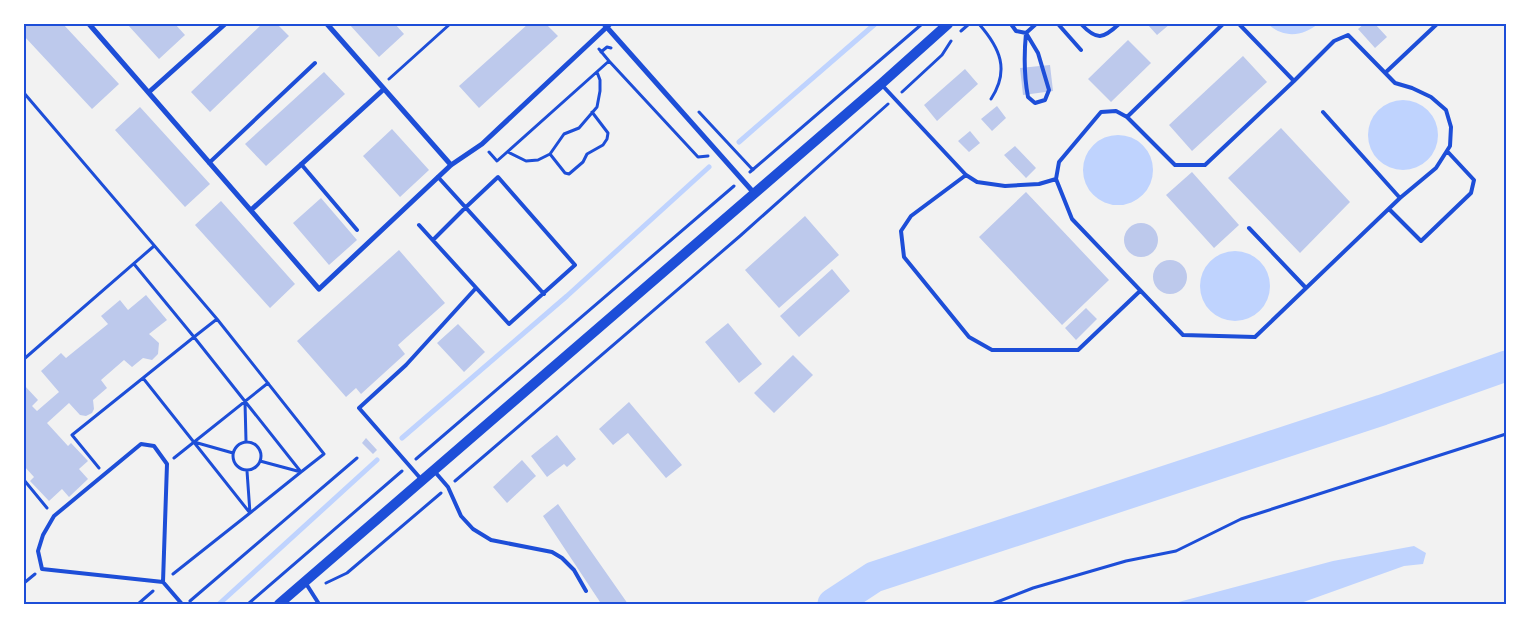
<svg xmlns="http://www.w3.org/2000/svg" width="1530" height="628" font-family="Commissioner,sans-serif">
<rect width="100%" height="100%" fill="#f2f2f2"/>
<path fill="#bfd3fe" d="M 1268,24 L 1318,24 C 1302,37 1283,38 1268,24 Z
M1368 135a35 35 0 1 1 70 0a35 35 0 1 1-70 0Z
M1083 170a35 35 0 1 1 70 0a35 35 0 1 1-70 0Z
M1200 286a35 35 0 1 1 70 0a35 35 0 1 1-70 0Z
M 1414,546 L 1426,553 L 1423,564 L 1404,566 L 1298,604 L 1171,604 L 1333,561 Z"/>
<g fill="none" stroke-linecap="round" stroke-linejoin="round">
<path stroke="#bfd3fe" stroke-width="5" d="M 739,142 L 875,24
M 402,438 L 567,296 L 709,167
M 219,604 L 377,460"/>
<path stroke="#bfd3fe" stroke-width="31" d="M 833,604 L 874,577 L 1382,410 L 1506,366"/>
</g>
<path fill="#bdc9ec" d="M 24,24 L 63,24 L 119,84 L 92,109 L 24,36 Z
M 127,24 L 175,24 L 185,35 L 159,59 Z
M 262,24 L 277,24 L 289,36 L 210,112 L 191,92 Z
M 349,24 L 395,24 L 404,34 L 379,57 Z
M 528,24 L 546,24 L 558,36 L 479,108 L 459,86 Z
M 1147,24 L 1170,24 L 1157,35 Z
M 1364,24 L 1375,24 L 1387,37 L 1375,48 L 1358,29 Z
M 1128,40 L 1151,63 L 1111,102 L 1088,79 Z
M 1243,56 L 1267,82 L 1192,151 L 1169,125 Z
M 1050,65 L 1053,91 L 1023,95 L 1020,68 Z
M 965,69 L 978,84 L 937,121 L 924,105 Z
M 324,72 L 345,94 L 266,166 L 245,144 Z
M 997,106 L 1006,118 L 992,131 L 981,119 Z
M 140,107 L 210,184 L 185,207 L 115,130 Z
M 1281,128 L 1350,202 L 1300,253 L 1228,178 Z
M 392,129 L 429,170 L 400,197 L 363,156 Z
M 970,131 L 980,143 L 969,152 L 958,141 Z
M 1015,146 L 1036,168 L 1026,178 L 1004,155 Z
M 1192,172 L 1239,225 L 1214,248 L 1166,195 Z
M 1026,192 L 1109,280 L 1062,325 L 979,237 Z
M 321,198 L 357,240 L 329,265 L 293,223 Z
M 221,201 L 295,284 L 270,308 L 195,225 Z
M 805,216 L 839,255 L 779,308 L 745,270 Z
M1124 240a17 17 0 1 1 34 0a17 17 0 1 1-34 0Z
M 399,250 L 445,303 L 398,345 L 405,354 L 361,394 L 356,388 L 346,397 L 297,341 Z
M1153 277a17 17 0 1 1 34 0a17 17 0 1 1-34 0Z
M 832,269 L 850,291 L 799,337 L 780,316 Z
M 146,295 L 167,320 L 149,334 L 159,343 L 158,354 L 152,360 L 143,358 L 132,367 L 124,360 L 101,380 L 107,388 L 93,400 L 94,409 L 92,413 L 86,416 L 80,415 L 69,403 L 47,423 L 68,446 L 71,443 L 88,461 L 79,469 L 88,479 L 69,497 L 62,489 L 49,501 L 30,481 L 34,477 L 24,466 L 24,385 L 38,400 L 32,406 L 37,411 L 59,392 L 41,371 L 61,353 L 66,358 L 108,324 L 101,316 L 120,300 L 128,310 Z
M 1086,308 L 1097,319 L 1076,340 L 1065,328 Z
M 728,323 L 762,364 L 739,383 L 705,342 Z
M 458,324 L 485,352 L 464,372 L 437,343 Z
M 793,355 L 813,375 L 774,413 L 754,393 Z
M 629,402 L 682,465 L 666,478 L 628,433 L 613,445 L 599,429 Z
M 557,435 L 576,459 L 567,467 L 564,464 L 547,477 L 531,456 Z
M 366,438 L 377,450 L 373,454 L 362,443 Z
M 522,460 L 536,476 L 507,503 L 493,487 Z
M 558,504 L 628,604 L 597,604 L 600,602 L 543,516 Z"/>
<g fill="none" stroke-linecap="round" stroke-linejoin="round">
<path stroke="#1d4ed8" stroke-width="3" d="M 979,24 C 1000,48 1010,70 991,99
M 961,31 L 969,24
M 601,52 L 607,47 L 611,48
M 609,61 L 698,157 L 708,156
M 389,79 L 450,24
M 902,92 L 942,55 L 951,41
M 24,93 L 217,319 L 324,454 L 301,472 L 260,461
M 699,112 L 753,170
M 489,152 L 497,161 L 609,61 L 599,49
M 508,152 L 526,161 L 538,160 L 550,154 L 564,134 L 579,128 L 597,107 L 600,91 L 600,80 L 597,72
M 550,154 L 565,173 L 569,174 L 583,162 L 587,154 L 603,145 L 607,139 L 608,133 L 592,112
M 750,172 L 922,24
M 134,264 L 194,337 L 217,319
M 24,359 L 154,246
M 143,378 L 194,337 L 301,472 L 250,513
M 245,402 L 246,441
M233 456a14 14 0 1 1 28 0a14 14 0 1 1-28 0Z
M 194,442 L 233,453
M 174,458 L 268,383
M 416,459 L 734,186
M 99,468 L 72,435 L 143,378 L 250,513 L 173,574
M 247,471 L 250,513
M 24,480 L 47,508
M 455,481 L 740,236 L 888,104
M 24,583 L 35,574
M 326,583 L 347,573 L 441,493
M 190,601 L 357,458
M 138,604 L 153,591
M 248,604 L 402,471
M 992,604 L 1033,588 L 1126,561 L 1176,551 L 1241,519 L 1506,434"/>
<path stroke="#1d4ed8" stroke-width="4" d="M 1011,24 L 1016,31 L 1026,33 L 1036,24
M 1058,24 L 1081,50
M 1081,24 C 1097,41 1103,39 1119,24
M 1026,33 L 1038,53 L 1049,90 L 1045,100 L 1035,103 L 1028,97 C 1024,76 1024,54 1026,33 Z
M 1385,73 L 1437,24
M 1294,81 L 1334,41 L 1348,35 L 1395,83 L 1412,88 L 1431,97 L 1446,110 L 1451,127 L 1450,146 L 1436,168 L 1400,198
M 881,84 L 966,175 L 977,182 L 1005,186 L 1039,184 L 1056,179 L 1072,219 L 1183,335 L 1255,337 L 1400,198 L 1323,112
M 1127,117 L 1223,24
M 209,163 L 315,63
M 301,164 L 357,230
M 966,175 L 911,216 L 901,231 L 904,257 L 969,337 L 992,350 L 1078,350 L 1140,291
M 438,177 L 544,294
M 1056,179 L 1059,162 L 1101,112 L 1116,111 L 1127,117 L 1175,165 L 1205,165 L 1294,81 L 1239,24
M 1389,209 L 1421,241 L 1471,193 L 1474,180 L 1447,151
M 419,225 L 509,324 L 575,265 L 498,177 L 465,208 L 433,240
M 1249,228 L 1306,288
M 435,472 L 448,487 L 461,516 L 473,529 L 491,540 L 552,552 L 562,558 L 574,570 L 586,591
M 421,479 L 359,408 L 406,365 L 476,288
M 163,582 L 42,569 L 38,551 L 43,535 L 54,516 L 141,444 L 154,446 L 167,464 L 163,582 L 182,604
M 305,582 L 319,604"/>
<path stroke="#1d4ed8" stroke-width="5" d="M 89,24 L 319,289 L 451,165 L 482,144 L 610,24
M 327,24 L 451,165
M 604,24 L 754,193
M 149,92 L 225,24
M 251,210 L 384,89"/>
<path stroke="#1d4ed8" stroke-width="10" d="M 279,604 L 881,84 L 948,24"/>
</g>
<rect width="1530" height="628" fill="none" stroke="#ffffff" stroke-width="50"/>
<rect x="25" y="25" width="1480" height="578" fill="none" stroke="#1d4ed8" stroke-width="2"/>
</svg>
